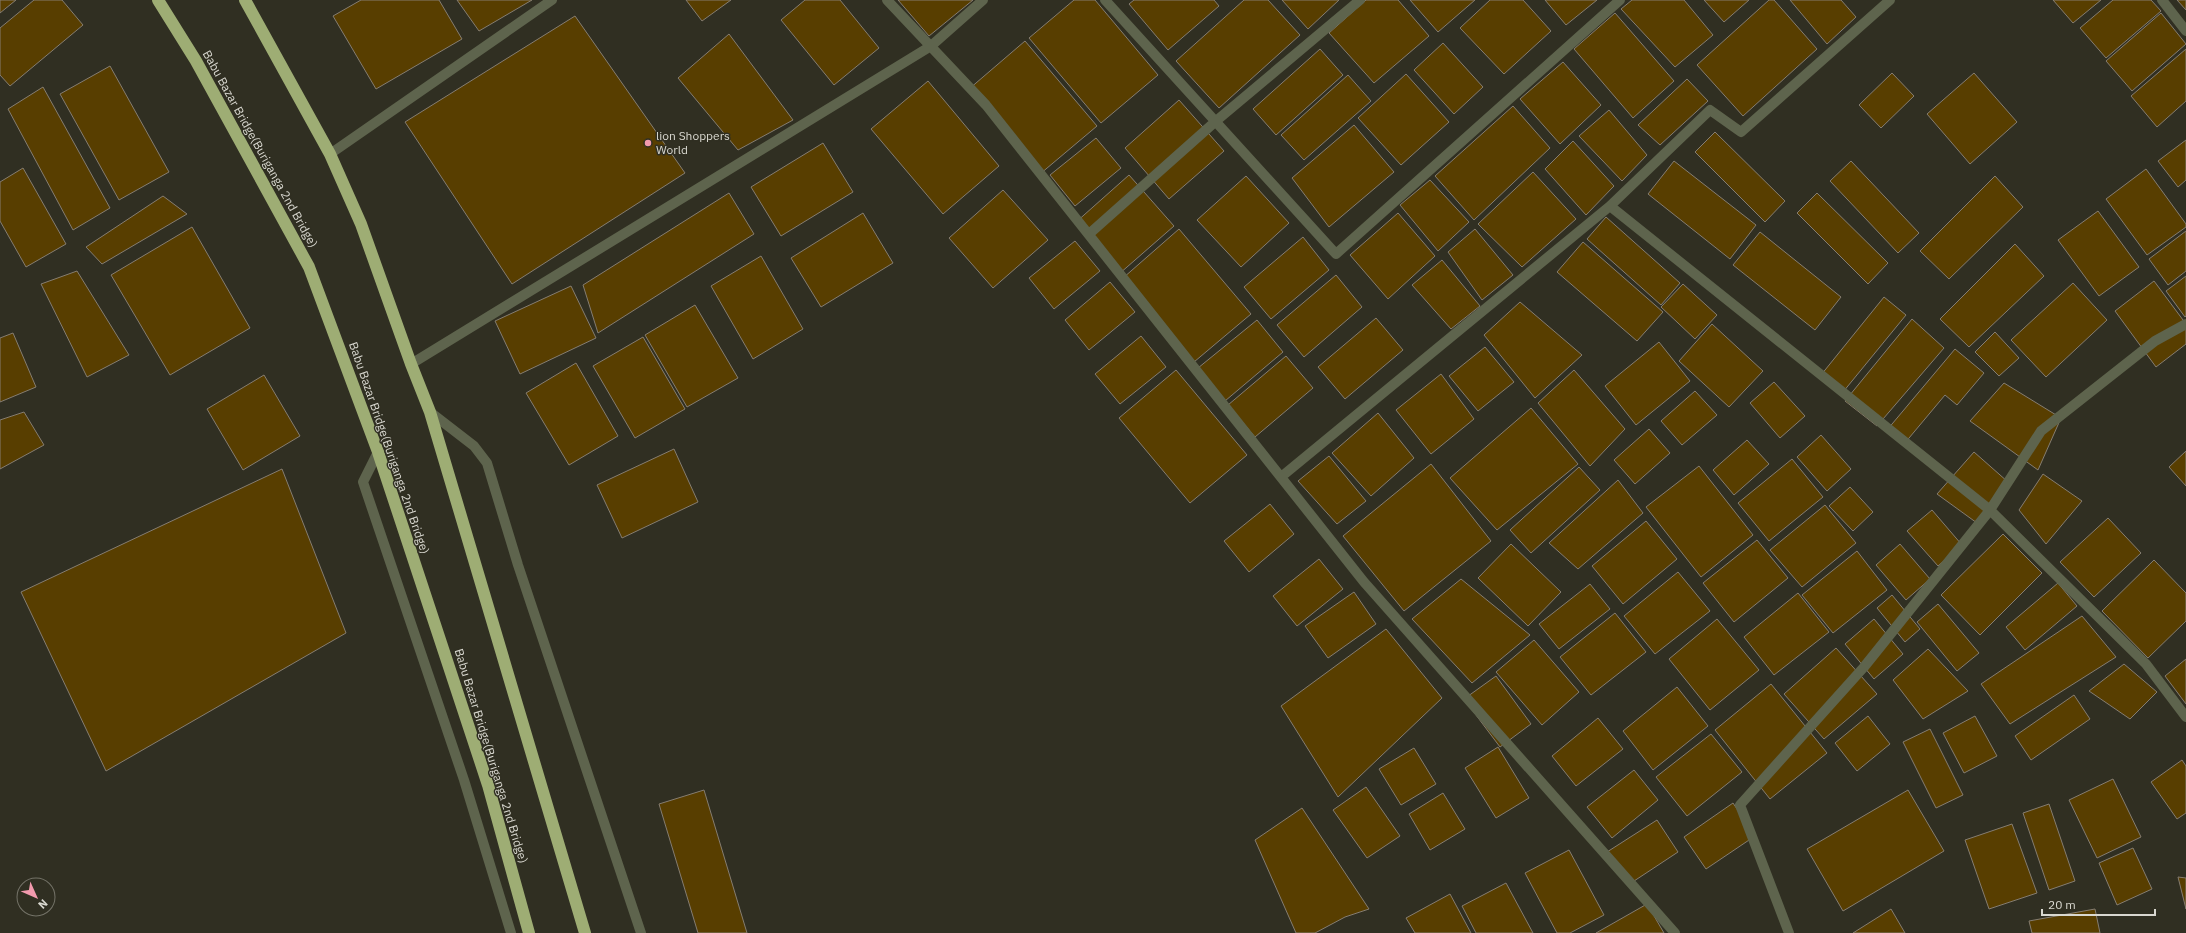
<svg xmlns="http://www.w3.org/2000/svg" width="2186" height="933" font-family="'IBM Plex Sans',sans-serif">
<rect width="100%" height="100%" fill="#302f22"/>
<path fill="#583e00" stroke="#857d71" d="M 0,0 L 16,0 L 0,13 Z
M 34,0 L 62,0 L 83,25 L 10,86 L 0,75 L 0,28 Z
M 361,0 L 439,0 L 462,39 L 376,89 L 333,16 Z
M 457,0 L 532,0 L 479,31 Z
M 686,0 L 731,0 L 702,21 Z
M 805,0 L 840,0 L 879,48 L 834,85 L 781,20 Z
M 898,0 L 973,0 L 929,36 Z
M 1074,0 L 1095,0 L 1158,75 L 1101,123 L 1029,38 Z
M 1134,0 L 1214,0 L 1219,6 L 1168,50 L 1129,4 Z
M 1244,0 L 1268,0 L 1300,35 L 1219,108 L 1176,61 Z
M 1282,0 L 1339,0 L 1308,29 Z
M 1366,0 L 1398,0 L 1429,36 L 1374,83 L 1329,33 Z
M 1410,0 L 1475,0 L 1438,32 Z
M 1490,0 L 1523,0 L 1551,31 L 1504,74 L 1460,28 Z
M 1545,0 L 1597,0 L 1566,25 Z
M 1632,0 L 1684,0 L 1713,35 L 1675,67 L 1621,9 Z
M 1704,0 L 1749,0 L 1724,22 Z
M 1769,0 L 1774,0 L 1817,49 L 1743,116 L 1697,65 Z
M 1790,0 L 1841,0 L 1856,17 L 1827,44 Z
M 2053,0 L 2101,0 L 2073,23 Z
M 2113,0 L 2151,0 L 2161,11 L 2106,58 L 2080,28 Z
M 2177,0 L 2186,0 L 2186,10 Z
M 1615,13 L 1674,81 L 1633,118 L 1574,49 Z
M 2161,13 L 2186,44 L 2132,91 L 2106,61 Z
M 575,16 L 685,173 L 512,284 L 405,122 Z
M 729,34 L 793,120 L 738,150 L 678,78 Z
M 1025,41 L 1097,126 L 1040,174 L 969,89 Z
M 1443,43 L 1483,87 L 1454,114 L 1414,70 Z
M 1320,49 L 1343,75 L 1276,135 L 1253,109 Z
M 2186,49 L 2186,101 L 2157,127 L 2131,96 Z
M 1563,62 L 1601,105 L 1560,144 L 1520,99 Z
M 110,66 L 169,172 L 119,200 L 60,94 Z
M 1892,73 L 1914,96 L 1881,128 L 1859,105 Z
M 1974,73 L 2017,122 L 1970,164 L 1927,114 Z
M 1406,74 L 1449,122 L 1401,165 L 1358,118 Z
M 1348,75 L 1371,101 L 1304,160 L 1281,135 Z
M 1687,79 L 1708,101 L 1660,145 L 1638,125 Z
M 928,81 L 999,166 L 943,214 L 871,129 Z
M 43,87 L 110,208 L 73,230 L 8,109 Z
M 1179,100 L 1224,151 L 1169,199 L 1125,148 Z
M 1513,106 L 1550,148 L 1474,220 L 1435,176 Z
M 1609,110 L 1647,155 L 1622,181 L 1579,136 Z
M 1354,125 L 1394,172 L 1329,227 L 1292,178 Z
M 1715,132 L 1785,201 L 1765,222 L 1695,152 Z
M 1096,138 L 1121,168 L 1075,206 L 1050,175 Z
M 2186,140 L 2186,180 L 2178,187 L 2158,161 Z
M 1573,141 L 1614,186 L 1586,215 L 1545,169 Z
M 823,143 L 853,192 L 781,236 L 751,187 Z
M 1674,161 L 1756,225 L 1730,259 L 1648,194 Z
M 1851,161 L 1919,233 L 1898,253 L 1830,181 Z
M 23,168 L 66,244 L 26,267 L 0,221 L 0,182 Z
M 2146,169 L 2186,224 L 2186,227 L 2147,255 L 2106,199 Z
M 1533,172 L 1576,219 L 1522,267 L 1478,224 Z
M 1129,175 L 1174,226 L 1119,274 L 1075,223 Z
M 1246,176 L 1289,223 L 1241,267 L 1197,220 Z
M 1995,176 L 2023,207 L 1949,279 L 1920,251 Z
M 1430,180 L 1469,222 L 1438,251 L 1400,205 Z
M 1003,190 L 1048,240 L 993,288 L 949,238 Z
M 729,193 L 754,234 L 598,333 L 583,285 Z
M 1817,193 L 1888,263 L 1868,284 L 1797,213 Z
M 163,196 L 187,214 L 102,264 L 86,247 Z
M 2098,211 L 2139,267 L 2099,296 L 2058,240 Z
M 863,213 L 893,263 L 821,307 L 791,258 Z
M 1398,213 L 1435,256 L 1388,299 L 1350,255 Z
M 1606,217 L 1680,283 L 1661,305 L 1587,239 Z
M 192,227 L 250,328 L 170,375 L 111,275 Z
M 1179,229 L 1251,314 L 1194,362 L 1123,278 Z
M 1475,229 L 1513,275 L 1482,300 L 1448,252 Z
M 2186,231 L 2186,271 L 2168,285 L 2149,259 Z
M 1760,232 L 1841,297 L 1815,330 L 1733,265 Z
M 1303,237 L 1329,270 L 1271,319 L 1244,287 Z
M 1075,241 L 1100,271 L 1054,309 L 1029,278 Z
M 1583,242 L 1663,312 L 1637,341 L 1557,272 Z
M 2015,244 L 2044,276 L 1969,347 L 1940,319 Z
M 761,256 L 803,329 L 753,359 L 711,286 Z
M 1442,260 L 1480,306 L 1451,329 L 1412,285 Z
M 77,271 L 129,355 L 87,377 L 41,284 Z
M 1336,275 L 1362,307 L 1304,357 L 1277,325 Z
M 2186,276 L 2186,316 L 2185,317 L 2166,291 Z
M 2154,281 L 2186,324 L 2186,344 L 2156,367 L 2115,311 Z
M 1110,282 L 1135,312 L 1089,350 L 1065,320 Z
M 2073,283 L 2107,320 L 2046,377 L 2011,340 Z
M 1683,284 L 1717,315 L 1695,339 L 1661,307 Z
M 571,286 L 596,338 L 520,374 L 495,321 Z
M 1884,297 L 1906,315 L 1843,392 L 1821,375 Z
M 1520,302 L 1582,355 L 1535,398 L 1484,335 Z
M 695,305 L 738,378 L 687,407 L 645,335 Z
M 1376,318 L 1403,350 L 1345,399 L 1318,367 Z
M 1912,319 L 1944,348 L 1877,426 L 1845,401 Z
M 1257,320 L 1283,352 L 1225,401 L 1198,368 Z
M 1712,324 L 1763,371 L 1729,407 L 1679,361 Z
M 1995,332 L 2019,358 L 1999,376 L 1975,352 Z
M 13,333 L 36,387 L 0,402 L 0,338 Z
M 1141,336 L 1166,367 L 1120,404 L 1095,374 Z
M 643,337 L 685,409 L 635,438 L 593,366 Z
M 1659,342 L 1690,381 L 1636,425 L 1605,386 Z
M 1485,347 L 1514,382 L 1478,411 L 1449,376 Z
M 1955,349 L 1984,373 L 1957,405 L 1945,395 L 1904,444 L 1887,430 Z
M 1286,356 L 1313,388 L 1255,437 L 1228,405 Z
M 576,363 L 618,436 L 569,465 L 526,393 Z
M 1176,370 L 1247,455 L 1190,503 L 1119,418 Z
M 1574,370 L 1625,429 L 1590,466 L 1538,403 Z
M 1441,374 L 1474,419 L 1431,454 L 1396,410 Z
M 264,375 L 300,436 L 243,470 L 207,409 Z
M 1774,382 L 1805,416 L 1780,438 L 1750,403 Z
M 2004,383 L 2061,418 L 2038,470 L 1970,421 Z
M 1695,391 L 1717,415 L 1682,445 L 1661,421 Z
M 1531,408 L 1578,464 L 1497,530 L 1450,478 Z
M 24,412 L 44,445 L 0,469 L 0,420 Z
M 1378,413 L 1414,458 L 1371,496 L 1332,453 Z
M 1649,429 L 1670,453 L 1635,484 L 1614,460 Z
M 1821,435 L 1851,469 L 1827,491 L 1797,457 Z
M 1747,440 L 1769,464 L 1734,495 L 1713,470 Z
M 674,449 L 698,502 L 622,538 L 597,485 Z
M 2186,451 L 2186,486 L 2169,467 Z
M 1974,452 L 2008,482 L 1977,523 L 1937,494 Z
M 1329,456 L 1366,501 L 1337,524 L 1298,481 Z
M 1792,459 L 1823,497 L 1769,541 L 1738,503 Z
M 1431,464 L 1491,541 L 1404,611 L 1343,536 Z
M 1699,466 L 1753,535 L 1701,577 L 1646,507 Z
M 1579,467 L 1600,490 L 1531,553 L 1510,530 Z
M 282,469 L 346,633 L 106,771 L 21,592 Z
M 2043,474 L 2082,501 L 2046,544 L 2019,510 Z
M 1618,480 L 1643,513 L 1578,569 L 1549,543 Z
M 1850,487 L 1873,512 L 1853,531 L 1829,506 Z
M 1270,504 L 1294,534 L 1249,572 L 1224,541 Z
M 1825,505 L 1856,543 L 1802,587 L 1770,550 Z
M 1932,510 L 1962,545 L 1938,566 L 1907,531 Z
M 2108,518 L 2141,553 L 2094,597 L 2060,562 Z
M 1646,521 L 1677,559 L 1623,604 L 1592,566 Z
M 2003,534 L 2042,573 L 1980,635 L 1941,595 Z
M 1757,540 L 1788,578 L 1734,622 L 1703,583 Z
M 1511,544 L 1561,592 L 1528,626 L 1478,578 Z
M 1900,544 L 1930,579 L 1906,600 L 1876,565 Z
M 1857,551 L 1887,590 L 1833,633 L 1802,595 Z
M 1319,559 L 1343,589 L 1297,626 L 1273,596 Z
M 2154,560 L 2186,593 L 2186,621 L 2148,658 L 2102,611 Z
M 1678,572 L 1710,611 L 1655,654 L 1624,616 Z
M 1461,579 L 1530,635 L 1472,683 L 1412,619 Z
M 2058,583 L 2077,606 L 2025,650 L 2006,627 Z
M 1590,584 L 1610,609 L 1559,649 L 1539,624 Z
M 1354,592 L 1376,624 L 1328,658 L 1305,626 Z
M 1798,593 L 1829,632 L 1774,675 L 1744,637 Z
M 1892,595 L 1920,629 L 1905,642 L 1877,608 Z
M 1938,604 L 1979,653 L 1957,671 L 1917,622 Z
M 1615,613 L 1646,652 L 1591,695 L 1560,657 Z
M 2082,616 L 2116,657 L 2010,724 L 1981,684 Z
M 1717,619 L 1759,670 L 1710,710 L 1669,659 Z
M 1874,619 L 1903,654 L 1874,679 L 1845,644 Z
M 1386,629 L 1442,698 L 1338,797 L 1281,706 Z
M 1534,640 L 1579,692 L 1542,725 L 1496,672 Z
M 1836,648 L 1877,694 L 1824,739 L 1784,694 Z
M 1928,649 L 1968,691 L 1923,719 L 1893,680 Z
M 2186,659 L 2186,704 L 2165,676 Z
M 2124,664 L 2157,692 L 2130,719 L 2089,691 Z
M 1496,676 L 1531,724 L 1500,747 L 1464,699 Z
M 1771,684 L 1827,753 L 1770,799 L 1715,730 Z
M 1677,687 L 1708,726 L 1653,770 L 1623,731 Z
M 2074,695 L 2090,719 L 2031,760 L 2015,736 Z
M 1868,716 L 1890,744 L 1857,771 L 1835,743 Z
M 1975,716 L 1997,756 L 1964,773 L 1943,733 Z
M 1598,718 L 1623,749 L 1576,786 L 1552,756 Z
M 1930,729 L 1963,795 L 1936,808 L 1903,742 Z
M 1711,734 L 1742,772 L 1687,816 L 1656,777 Z
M 1498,747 L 1529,798 L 1496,818 L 1465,768 Z
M 1414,748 L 1436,784 L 1401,805 L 1379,769 Z
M 2182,760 L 2186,766 L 2186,813 L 2177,819 L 2151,782 Z
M 1634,770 L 1658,800 L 1612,838 L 1587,807 Z
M 2113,779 L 2141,837 L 2097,858 L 2069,800 Z
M 1366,787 L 1400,836 L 1367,858 L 1333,810 Z
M 704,790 L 747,933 L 698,933 L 659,804 Z
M 1908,790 L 1944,851 L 1843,911 L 1807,849 Z
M 1443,793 L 1465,829 L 1430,850 L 1409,814 Z
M 1733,803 L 1755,836 L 1706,869 L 1684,837 Z
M 2049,804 L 2075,881 L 2049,890 L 2023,813 Z
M 1302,808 L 1369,909 L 1345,917 L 1315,933 L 1296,933 L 1255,840 Z
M 1657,820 L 1678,852 L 1628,885 L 1607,852 Z
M 2012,824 L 2037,893 L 1989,909 L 1965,840 Z
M 2133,848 L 2152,889 L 2117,905 L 2099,863 Z
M 1569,850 L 1604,915 L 1570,933 L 1557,933 L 1525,873 Z
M 2178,877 L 2186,878 L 2186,909 Z
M 1506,883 L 1533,933 L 1476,933 L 1462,906 Z
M 1450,894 L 1471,933 L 1415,933 L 1406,918 Z
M 1647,904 L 1664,933 L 1596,933 Z
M 1891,909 L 1905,933 L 1853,933 Z
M 2095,909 L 2100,933 L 2032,933 L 2029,921 Z"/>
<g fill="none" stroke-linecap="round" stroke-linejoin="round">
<path stroke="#5e644d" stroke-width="10" d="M 887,0 L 986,105 L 1364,582 L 1675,933
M 1105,0 L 1336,254 L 1620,0
M 2162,0 L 2186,31
M 330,154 L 552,0
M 1610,206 L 1990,510 L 2041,431 L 2155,341 L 2186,324
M 1089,234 L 1216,121 L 1360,0
M 411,364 L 931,46 L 983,0
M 430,412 L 474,446 L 487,463 L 518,565 L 641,933
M 378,452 L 363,482 L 464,780 L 511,933
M 1281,477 L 1610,206 L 1710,110 L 1741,132 L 1890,0
M 1789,933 L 1740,805 L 1864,667 L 1990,510 L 2146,664 L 2186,717"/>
<path stroke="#9ead74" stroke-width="12" d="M 158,0 L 196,61 L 309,267 L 378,452 L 488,785 L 529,933
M 245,0 L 330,154 L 361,224 L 411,364 L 430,412 L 585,933"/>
</g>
<circle fill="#f29aad" stroke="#302f22" stroke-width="1.5" cx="648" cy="143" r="4"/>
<g text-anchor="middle" stroke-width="3" stroke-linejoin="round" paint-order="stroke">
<g font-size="12" fill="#d9d8d0" stroke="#302f22" text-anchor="start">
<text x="656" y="140">lion Shoppers<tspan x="656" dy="14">World</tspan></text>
</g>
<g font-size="12" fill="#d9d8d0" stroke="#302f22">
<text transform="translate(260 149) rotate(61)" y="4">Babu Bazar Bridge(Buriganga 2nd Bridge)</text>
<text transform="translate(389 448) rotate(71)" y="4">Babu Bazar Bridge(Buriganga 2nd Bridge)</text>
<text transform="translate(491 756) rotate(73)" y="4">Babu Bazar Bridge(Buriganga 2nd Bridge)</text>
</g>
</g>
<g transform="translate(36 897) rotate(135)"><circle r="19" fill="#302f22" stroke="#747368"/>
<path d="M0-3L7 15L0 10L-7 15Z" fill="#f29aad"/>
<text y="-6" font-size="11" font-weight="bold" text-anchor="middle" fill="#d9d8d0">N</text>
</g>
<path d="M2042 909v6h113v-6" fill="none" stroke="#d9d8d0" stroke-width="2"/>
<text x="2048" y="909" font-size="12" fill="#d9d8d0" stroke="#302f22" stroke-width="3" paint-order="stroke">20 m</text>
</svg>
